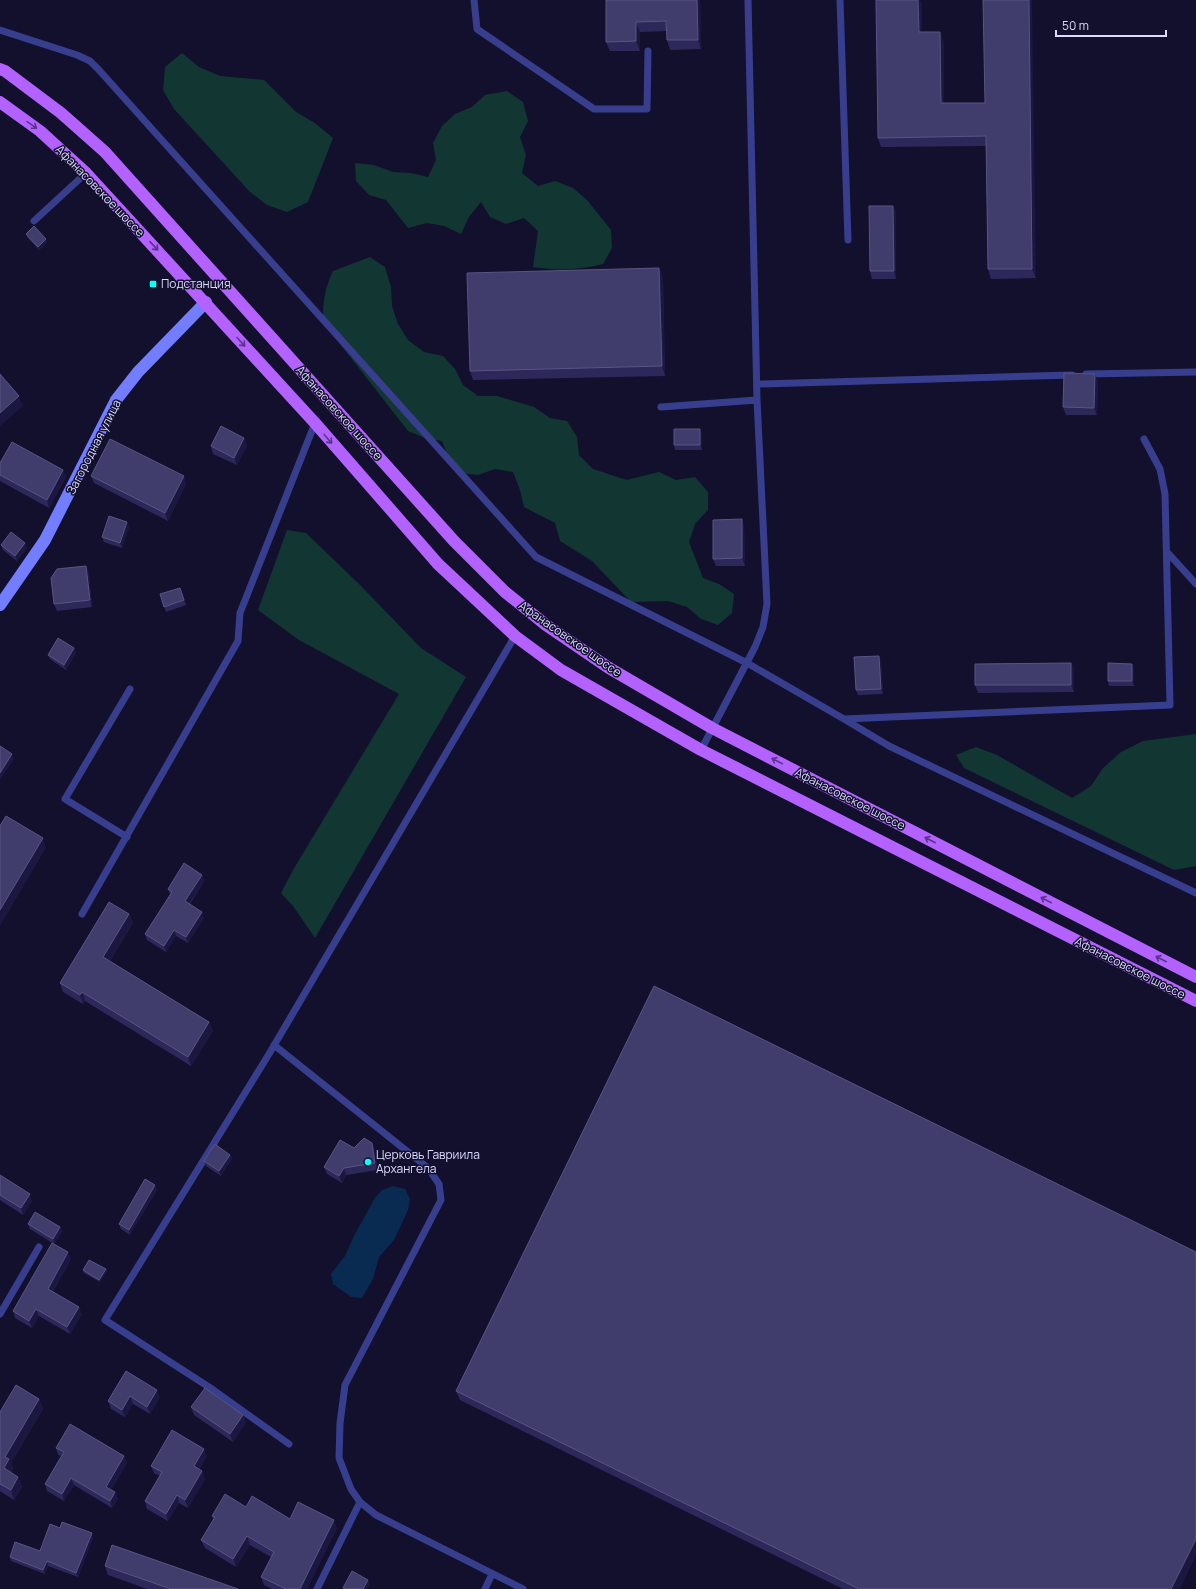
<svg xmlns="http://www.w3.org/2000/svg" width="1196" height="1589" font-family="Manrope,sans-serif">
<rect width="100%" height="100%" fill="#12102c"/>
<path fill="#123732" d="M 182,53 L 199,67 L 220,76 L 264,80 L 296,112 L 315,123 L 333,138 L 308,202 L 287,212 L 267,205 L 250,192 L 174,109 L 163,90 L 165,67 Z
M 507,91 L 523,102 L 528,121 L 520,137 L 526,155 L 522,173 L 538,186 L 555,181 L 573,188 L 587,200 L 611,230 L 612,248 L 603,264 C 580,270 557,271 533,267 L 538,231 L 524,218 L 506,224 L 490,217 L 481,202 L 469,217 L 461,234 L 444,226 L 427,223 L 408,228 L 386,200 L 369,195 L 356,181 L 355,163 L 374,165 L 393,172 L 411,173 L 428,177 L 436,160 L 433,143 L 442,126 L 455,114 L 472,107 L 485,95 Z
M 370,257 L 385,267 L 391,287 L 392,306 L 398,324 L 408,340 L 424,352 L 443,356 L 455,369 L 463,385 L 478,396 L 497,396 L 534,407 L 550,418 L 567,421 L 577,437 L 579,455 L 593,469 L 627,480 L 659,472 L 676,480 L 695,477 L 708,492 L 708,510 L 695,524 L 689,542 L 703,578 L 719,584 L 734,594 L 732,613 L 718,625 L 701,619 L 687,607 L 668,601 L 631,602 L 592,561 L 560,541 L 555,523 L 524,507 L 520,490 L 513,472 L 495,469 L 478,475 L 460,473 L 449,458 L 442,441 L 425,438 L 408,431 L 323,322 C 323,302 324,290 333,271 Z
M 287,530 L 306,533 L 360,585 L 421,648 L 466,677 L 315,938 L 293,906 L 281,893 L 293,870 L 399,694 L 299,640 L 258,610 Z
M 1196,734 L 1196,866 L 1174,870 L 964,768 L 956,755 L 976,747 L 997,755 L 1072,798 L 1091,786 L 1103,768 L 1121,752 L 1143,741 Z"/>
<path fill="#0a2b51" d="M 393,1186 L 405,1189 L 410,1199 L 408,1210 L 394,1240 L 379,1257 L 373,1279 L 362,1298 L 351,1297 L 333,1284 L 331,1274 L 345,1256 L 354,1236 L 375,1198 L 382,1190 Z"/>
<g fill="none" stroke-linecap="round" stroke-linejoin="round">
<path stroke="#383e8e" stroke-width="7" d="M 474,0 L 477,29 L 594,109 L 647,109 L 648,51
M 748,0 L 757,400
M 840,0 L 848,240
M 0,30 L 77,55 L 90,61 L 99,70 L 536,557 L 747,663 L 844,719 L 1170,705 L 1165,494 L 1160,469 L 1144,439
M 34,221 L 86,173
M 1086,374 L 1196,372
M 758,384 L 1072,375
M 661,407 L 757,400 L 767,604 L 763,627 L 755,647 L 701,750
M 1167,552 L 1196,584
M 844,719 L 889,746 L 1196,893
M 127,837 L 65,799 L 130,689
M 82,914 L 238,641 L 240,613 L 315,423
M 274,1045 L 428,1168 L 439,1184 L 441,1200 L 345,1385 L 340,1423 L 339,1458 L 351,1489 L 360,1502 L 376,1515 L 523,1589
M 0,1314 L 39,1247
M 289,1444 L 212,1389 L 105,1320 L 269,1054 L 515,636
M 317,1589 L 360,1502
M 485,1589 L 492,1574"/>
<path stroke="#727dff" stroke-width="12" d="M 0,605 L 45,540 L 116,400 L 138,372 L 206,302"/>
<path stroke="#b462ff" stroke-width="12" d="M 0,69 L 5,71 L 61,113 L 105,152 L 454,541 L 505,592 L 546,625 L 609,668 L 712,728 L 1196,977
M 0,102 L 40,131 L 86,173 L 315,423 L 438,564 L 515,636 L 561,670 L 701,750 L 1196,1001"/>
</g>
<path fill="#2d285a" d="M 606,0 L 700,0 L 701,49 L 670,50 L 667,40 L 667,31 L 640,32 L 640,51 L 610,51 L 606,42 Z
M 922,4 L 922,32 L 944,42 L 944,103 L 985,103 L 1036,278 L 991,279 L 988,269 L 986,146 L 881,147 L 878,138 Z
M 893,206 L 896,213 L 896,279 L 872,279 L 870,271 Z
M 26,234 L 46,239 L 47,242 L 39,250 L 27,237 Z
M 659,268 L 663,278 L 665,376 L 473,380 L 470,371 Z
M 1095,374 L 1098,381 L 1097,415 L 1066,415 L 1063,407 Z
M 700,429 L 702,434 L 702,450 L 675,450 L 674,445 Z
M 244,438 L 247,446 L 237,465 L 213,454 L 211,446 Z
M 0,463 L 63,470 L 66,477 L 49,508 L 0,481 Z
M 91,476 L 186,484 L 168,521 L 94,483 Z
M 742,519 L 744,527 L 745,566 L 716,566 L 713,559 Z
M 129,527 L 122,548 L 104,542 L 102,537 Z
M 1,545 L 27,548 L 17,561 L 3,550 Z
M 86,566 L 89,573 L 92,607 L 57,611 L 54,604 Z
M 180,588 L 186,605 L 166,612 L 160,594 Z
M 74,648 L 76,653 L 66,670 L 50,659 L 48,655 Z
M 881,661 L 883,694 L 858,695 L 856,690 Z
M 1071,663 L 1074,670 L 1074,692 L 978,693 L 975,685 Z
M 1134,669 L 1134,686 L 1109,686 L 1108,681 Z
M 202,875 L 204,881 L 190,904 L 204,918 L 188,943 L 176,936 L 166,952 L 147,940 L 145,934 L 170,895 L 168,889 Z
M 129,914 L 133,923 L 110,961 L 209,1022 L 213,1031 L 191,1066 L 85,1001 L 83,1004 L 63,992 L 60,983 Z
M 372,1143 L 375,1150 L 378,1170 L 346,1175 L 342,1183 L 327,1174 L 324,1167 L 354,1148 Z
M 230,1155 L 232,1159 L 221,1176 L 206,1166 L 204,1161 Z
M 0,1175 L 32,1201 L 23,1215 L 0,1200 Z
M 157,1190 L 130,1235 L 121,1229 L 119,1224 Z
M 28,1224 L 60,1227 L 62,1232 L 54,1244 L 30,1229 Z
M 71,1259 L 53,1291 L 82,1314 L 70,1334 L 39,1316 L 32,1328 L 15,1318 L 13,1311 Z
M 106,1269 L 107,1271 L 100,1282 L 84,1273 L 83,1270 Z
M 126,1371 L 160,1397 L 150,1414 L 133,1404 L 125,1417 L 111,1409 L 108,1401 Z
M 456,1391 L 1180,1589 L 843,1589 L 460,1400 Z
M 39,1399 L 43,1409 L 11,1463 L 13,1468 L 11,1472 L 18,1477 L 22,1487 L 14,1500 L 0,1491 L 0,1412 Z
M 191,1407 L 243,1415 L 246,1422 L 233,1442 L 194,1415 Z
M 56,1448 L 124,1456 L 127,1463 L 111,1490 L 115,1492 L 118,1499 L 112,1508 L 74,1485 L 64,1501 L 47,1491 L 45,1484 L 61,1456 L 58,1455 Z
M 207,1456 L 199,1469 L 202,1471 L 205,1479 L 188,1508 L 179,1503 L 168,1521 L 147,1509 L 145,1501 L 160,1476 L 154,1473 L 151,1466 Z
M 246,1507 L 290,1519 L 337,1528 L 307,1589 L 272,1589 L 264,1585 L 261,1577 L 271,1557 L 250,1545 L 236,1567 L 205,1548 L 201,1540 L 213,1520 L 212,1516 Z
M 60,1528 L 93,1538 L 78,1577 L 48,1566 L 45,1574 L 11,1561 L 10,1557 L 40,1551 Z
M 105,1566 L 238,1589 L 147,1589 L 108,1575 Z"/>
<path fill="#1a1740" d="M 697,0 L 700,0 L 701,49 L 698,40 Z
M 918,0 L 920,0 L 922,4 L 922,42 L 919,32 Z
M 1029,0 L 1032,0 L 1036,278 L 1032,269 Z
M 636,22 L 640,32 L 640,51 L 636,41 Z
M 940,32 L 944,42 L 944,113 L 941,103 Z
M 893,206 L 896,213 L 896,279 L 894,271 Z
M 46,239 L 47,242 L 39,250 L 38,247 Z
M 659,268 L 663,278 L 665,376 L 662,366 Z
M 1095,374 L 1098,381 L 1097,415 L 1094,408 Z
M 19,396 L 23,406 L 0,426 L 0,413 Z
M 700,429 L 702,434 L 702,450 L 700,445 Z
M 244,438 L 247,446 L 237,465 L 234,458 Z
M 63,470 L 66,477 L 49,508 L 47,500 Z
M 184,476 L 186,484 L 168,521 L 165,513 Z
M 742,519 L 744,527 L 745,566 L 742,558 Z
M 127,522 L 129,527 L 122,548 L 120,543 Z
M 25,543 L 27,548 L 17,561 L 15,556 Z
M 86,566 L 89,573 L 92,607 L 90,600 Z
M 74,648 L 76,653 L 66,670 L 64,665 Z
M 879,656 L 881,661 L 883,694 L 881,689 Z
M 1071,663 L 1074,670 L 1074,692 L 1071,685 Z
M 1132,664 L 1134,669 L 1134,686 L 1132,681 Z
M 12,754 L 14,759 L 0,780 L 0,773 Z
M 43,838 L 46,848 L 0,926 L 0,910 Z
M 202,875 L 204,881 L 187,907 L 185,901 Z
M 202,912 L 204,918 L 188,943 L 186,937 Z
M 129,914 L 133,923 L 107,966 L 103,957 Z
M 174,930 L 176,936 L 166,952 L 164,946 Z
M 82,992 L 85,1001 L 83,1004 L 80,995 Z
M 209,1022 L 213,1031 L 191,1066 L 188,1057 Z
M 372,1143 L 375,1150 L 378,1170 L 375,1163 Z
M 230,1155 L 232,1159 L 221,1176 L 219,1171 Z
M 344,1168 L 346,1175 L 342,1183 L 339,1176 Z
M 155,1185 L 157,1190 L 130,1235 L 129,1230 Z
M 30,1194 L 32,1201 L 23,1215 L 21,1208 Z
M 60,1227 L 62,1232 L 54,1244 L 53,1239 Z
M 68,1252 L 71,1259 L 50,1295 L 48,1289 Z
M 106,1269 L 107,1271 L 100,1282 L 99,1280 Z
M 79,1307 L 82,1314 L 70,1334 L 67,1327 Z
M 36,1309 L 39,1316 L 32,1328 L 29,1321 Z
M 157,1390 L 160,1397 L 150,1414 L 147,1407 Z
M 130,1396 L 133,1404 L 125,1417 L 122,1410 Z
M 39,1399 L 43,1409 L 11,1463 L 13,1468 L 7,1478 L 4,1468 L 5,1457 Z
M 243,1415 L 246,1422 L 233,1442 L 230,1434 Z
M 204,1449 L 207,1456 L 197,1474 L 194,1466 Z
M 124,1456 L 127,1463 L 109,1494 L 106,1487 Z
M 202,1471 L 205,1479 L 188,1508 L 185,1500 Z
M 18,1477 L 22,1487 L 14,1500 L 11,1490 Z
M 71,1478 L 74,1485 L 64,1501 L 62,1494 Z
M 115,1492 L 118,1499 L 112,1508 L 110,1501 Z
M 177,1495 L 179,1503 L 168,1521 L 166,1514 Z
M 334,1520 L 337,1528 L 307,1589 L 300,1589 Z
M 92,1533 L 93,1538 L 78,1577 L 76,1573 Z
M 247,1536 L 250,1545 L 236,1567 L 233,1559 Z
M 1196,1539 L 1196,1556 L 1180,1589 L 1171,1589 Z
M 47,1561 L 48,1566 L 45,1574 L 43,1570 Z
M 368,1580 L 370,1585 L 367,1589 L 363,1589 Z"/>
<path fill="#403c6c" stroke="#585583" d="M 606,0 L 697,0 L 698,40 L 667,40 L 666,21 L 636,22 L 636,41 L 606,42 Z
M 876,0 L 918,0 L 919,32 L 940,32 L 941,103 L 985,103 L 983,0 L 1029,0 L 1032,269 L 988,269 L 986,136 L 878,138 Z
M 869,206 L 893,206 L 894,271 L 870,271 Z
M 34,226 L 46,239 L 38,247 L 26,234 Z
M 659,268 L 662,366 L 470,371 L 467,273 Z
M 1064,373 L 1095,374 L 1094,408 L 1063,407 Z
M 0,374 L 19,396 L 0,413 Z
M 221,426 L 244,438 L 234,458 L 211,446 Z
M 674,429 L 700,429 L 700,445 L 674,445 Z
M 110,439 L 184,476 L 165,513 L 91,476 Z
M 12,442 L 63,470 L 47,500 L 0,475 L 0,463 Z
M 109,516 L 127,522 L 120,543 L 102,537 Z
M 742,519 L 742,558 L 713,559 L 713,520 Z
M 11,532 L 25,543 L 15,556 L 1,545 Z
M 86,566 L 90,600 L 54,604 L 51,578 L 57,569 Z
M 180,588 L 184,600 L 164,607 L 160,594 Z
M 58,638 L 74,648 L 64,665 L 48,655 Z
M 879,656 L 881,689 L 856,690 L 854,657 Z
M 1071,663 L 1071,685 L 975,685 L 975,664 Z
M 1108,663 L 1132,664 L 1132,681 L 1108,681 Z
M 0,746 L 12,754 L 0,773 Z
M 6,816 L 43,838 L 0,910 L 0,826 Z
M 184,863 L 202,875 L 185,901 L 202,912 L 186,937 L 174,930 L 164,946 L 145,934 L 172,892 L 168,889 Z
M 109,902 L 129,914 L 103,957 L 209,1022 L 188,1057 L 82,992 L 80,995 L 60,983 Z
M 654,986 L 1196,1252 L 1196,1539 L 1171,1589 L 859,1589 L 456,1391 Z
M 364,1138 L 372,1143 L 375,1163 L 344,1168 L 339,1176 L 324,1167 L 340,1140 L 354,1148 Z
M 215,1144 L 230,1155 L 219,1171 L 204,1161 Z
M 0,1175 L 30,1194 L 21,1208 L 0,1195 Z
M 145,1179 L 155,1185 L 129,1230 L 119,1224 Z
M 35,1212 L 60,1227 L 53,1239 L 28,1224 Z
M 52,1243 L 68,1252 L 48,1289 L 79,1307 L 67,1327 L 36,1309 L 29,1321 L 13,1311 Z
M 89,1260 L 106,1269 L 99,1280 L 83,1270 Z
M 126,1371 L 157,1390 L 147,1407 L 130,1396 L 122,1410 L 108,1401 Z
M 16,1385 L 39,1399 L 5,1457 L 9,1459 L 4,1468 L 18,1477 L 11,1490 L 0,1484 L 0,1412 Z
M 205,1388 L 243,1415 L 230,1434 L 191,1407 Z
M 70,1424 L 124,1456 L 106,1487 L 115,1492 L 110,1501 L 71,1478 L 62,1494 L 45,1484 L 64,1452 L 56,1448 Z
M 172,1430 L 204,1449 L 194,1466 L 202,1471 L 185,1500 L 177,1495 L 166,1514 L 145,1501 L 162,1472 L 151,1466 Z
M 225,1494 L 246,1507 L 252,1496 L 290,1519 L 298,1502 L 334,1520 L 300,1589 L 286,1589 L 261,1577 L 274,1552 L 247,1536 L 233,1559 L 201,1540 L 215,1517 L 212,1516 Z
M 62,1522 L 92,1533 L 76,1573 L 47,1561 L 43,1570 L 10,1557 L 15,1542 L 40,1551 L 50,1524 L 60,1528 Z
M 112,1545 L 238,1589 L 171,1589 L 105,1566 Z
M 352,1571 L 368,1580 L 363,1589 L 345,1589 L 343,1588 Z"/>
<defs><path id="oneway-shaft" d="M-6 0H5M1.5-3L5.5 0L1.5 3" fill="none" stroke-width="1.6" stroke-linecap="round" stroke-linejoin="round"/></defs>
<g stroke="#5b358b">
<use href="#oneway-shaft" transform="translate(32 125) rotate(35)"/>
<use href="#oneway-shaft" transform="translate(154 246) rotate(47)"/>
<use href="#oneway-shaft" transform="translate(241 342) rotate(48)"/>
<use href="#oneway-shaft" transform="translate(328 439) rotate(49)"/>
<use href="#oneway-shaft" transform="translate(777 761) rotate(-153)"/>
<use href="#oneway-shaft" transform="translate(930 840) rotate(-153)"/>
<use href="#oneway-shaft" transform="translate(1046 900) rotate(-153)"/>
<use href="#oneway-shaft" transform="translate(1161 959) rotate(-153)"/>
</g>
<g fill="#07fffe" stroke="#12102c" stroke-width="1.5">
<rect x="149" y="280" width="8" height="8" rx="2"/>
<circle cx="368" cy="1162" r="4"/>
</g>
<g text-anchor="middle" stroke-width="3" stroke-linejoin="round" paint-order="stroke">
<g font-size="12" fill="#dbdbff" stroke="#12102c">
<text transform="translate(100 191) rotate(46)" y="4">Афанасовское шоссе</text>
<text transform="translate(339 413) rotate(48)" y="4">Афанасовское шоссе</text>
<text transform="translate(94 447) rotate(-63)" y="4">Загородная улица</text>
<text transform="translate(570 639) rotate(35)" y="4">Афанасовское шоссе</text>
<text transform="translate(850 799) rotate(27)" y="4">Афанасовское шоссе</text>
<text transform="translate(1130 968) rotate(27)" y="4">Афанасовское шоссе</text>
</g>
<g font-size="12" fill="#dbdbff" stroke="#12102c" text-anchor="start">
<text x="161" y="288">Подстанция</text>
<text x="376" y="1159">Церковь Гавриила<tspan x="376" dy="14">Архангела</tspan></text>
</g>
</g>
<path d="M1056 30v6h110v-6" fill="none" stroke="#dbdbff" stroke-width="2"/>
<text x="1062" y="30" font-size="12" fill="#dbdbff" stroke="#12102c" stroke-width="3" paint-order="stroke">50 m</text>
</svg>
